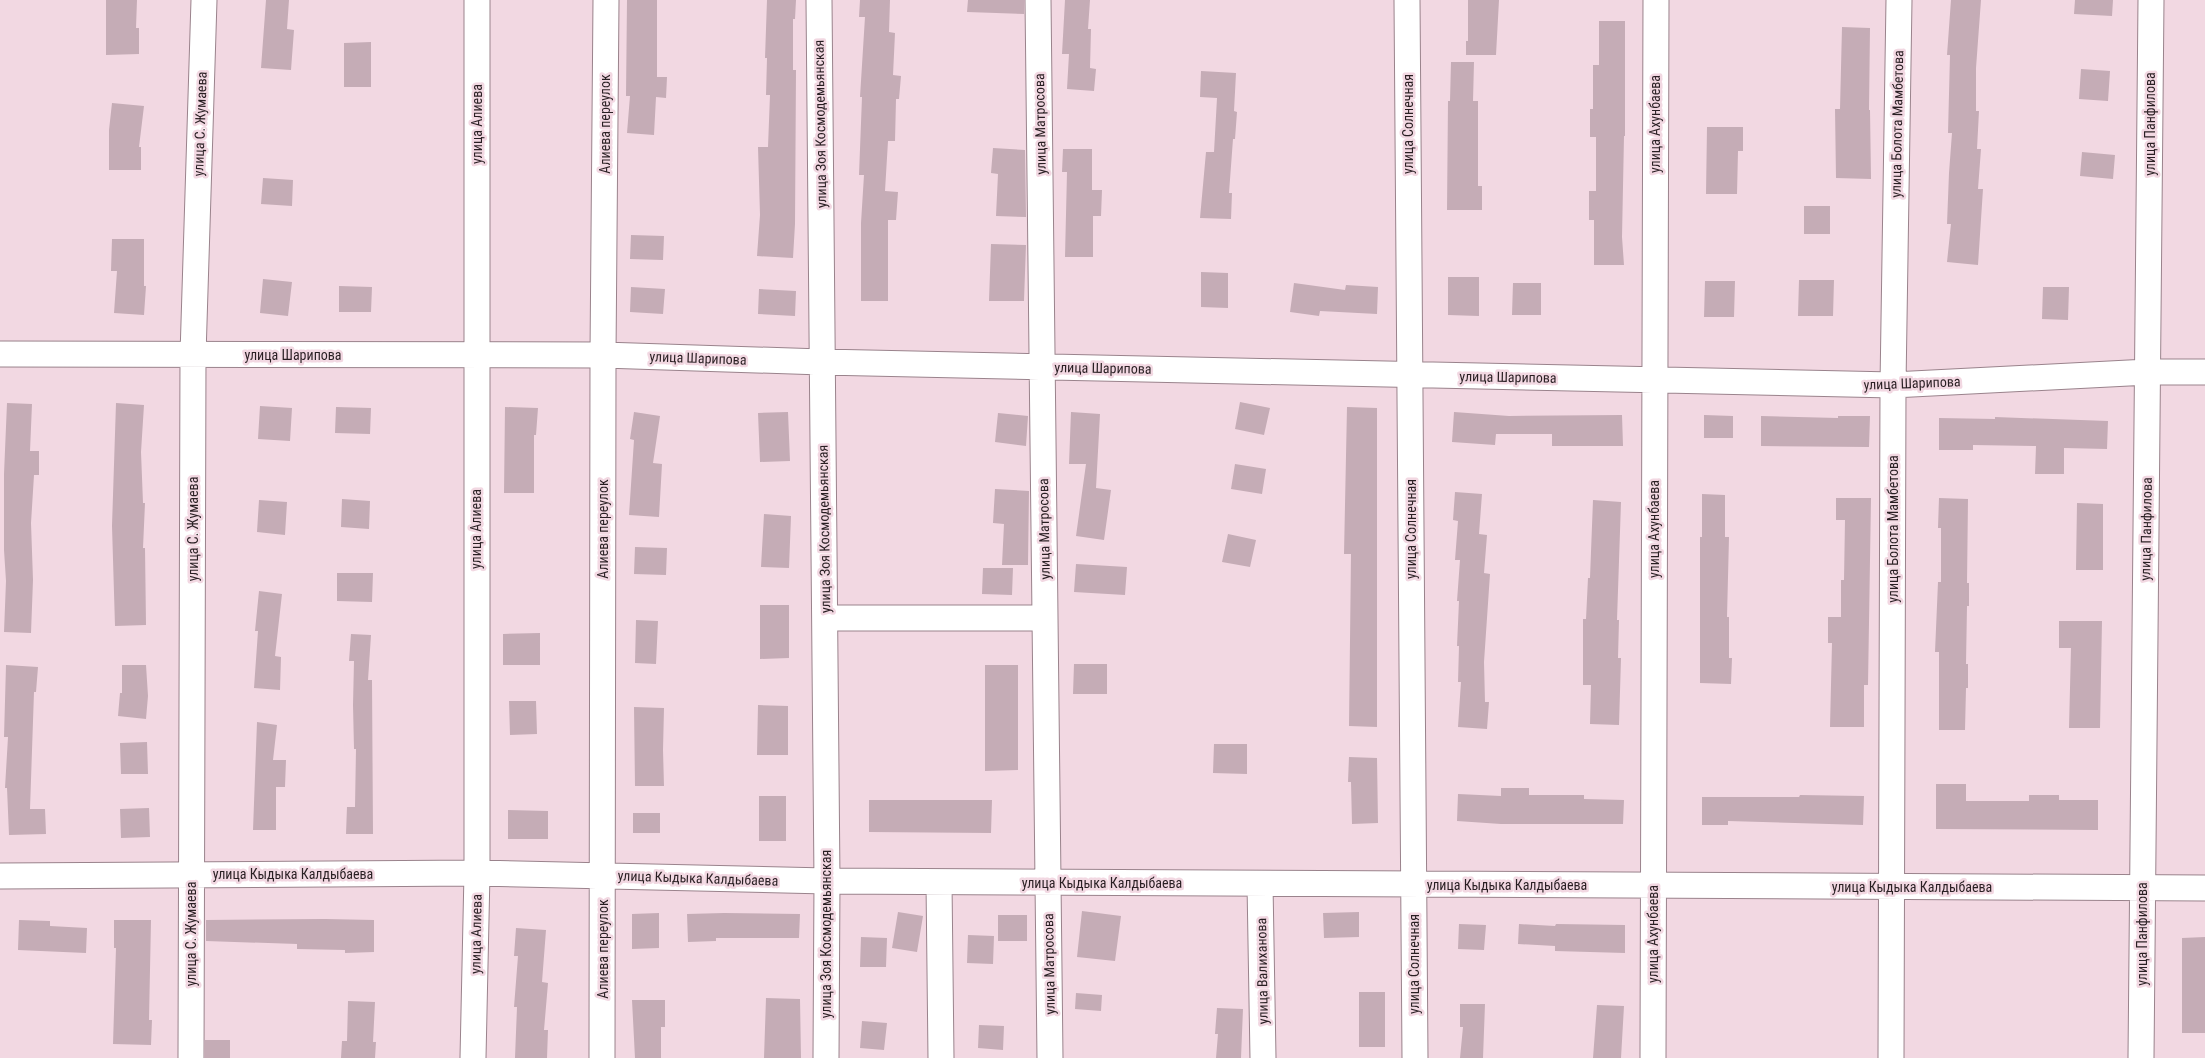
<svg xmlns="http://www.w3.org/2000/svg" width="2205" height="1058" font-family="'Roboto Condensed',sans-serif">
<rect width="100%" height="100%" fill="#f2d8e2"/>
<path fill="#c5acb6" d="M 106,0 L 137,0 L 136,28 L 139,28 L 139,54 L 106,55 Z
M 266,0 L 289,0 L 287,29 L 294,30 L 291,70 L 261,68 Z
M 627,0 L 657,0 L 657,77 L 667,77 L 666,98 L 656,97 L 654,135 L 627,133 L 630,96 L 626,96 Z
M 767,0 L 796,0 L 795,19 L 793,19 L 793,70 L 796,70 L 795,224 L 793,258 L 757,256 L 760,215 L 758,147 L 768,147 L 770,95 L 766,95 L 767,58 L 765,58 Z
M 860,0 L 890,0 L 889,32 L 895,33 L 893,75 L 901,76 L 899,99 L 896,99 L 895,141 L 888,141 L 885,191 L 898,192 L 896,220 L 888,220 L 888,301 L 861,301 L 861,223 L 864,175 L 859,175 L 862,97 L 860,97 L 865,17 L 859,17 Z
M 968,0 L 1024,0 L 1024,14 L 967,12 Z
M 1065,0 L 1090,0 L 1088,29 L 1091,29 L 1090,68 L 1096,69 L 1094,91 L 1067,89 L 1069,54 L 1062,54 Z
M 1468,0 L 1499,0 L 1496,55 L 1466,55 L 1466,41 L 1468,41 Z
M 1951,0 L 1981,0 L 1976,68 L 1976,111 L 1979,111 L 1977,149 L 1981,149 L 1978,189 L 1983,189 L 1978,265 L 1947,262 L 1951,224 L 1947,224 L 1949,173 L 1952,133 L 1948,133 L 1950,55 L 1947,55 Z
M 2075,0 L 2113,0 L 2112,16 L 2074,14 Z
M 1599,21 L 1625,21 L 1625,136 L 1624,136 L 1622,237 L 1624,265 L 1594,265 L 1594,220 L 1589,220 L 1589,191 L 1596,191 L 1596,137 L 1590,137 L 1590,109 L 1593,109 L 1593,65 L 1599,65 Z
M 1842,27 L 1870,28 L 1869,110 L 1870,110 L 1871,179 L 1836,178 L 1835,109 L 1840,109 Z
M 371,42 L 371,87 L 344,87 L 344,43 Z
M 1451,62 L 1474,62 L 1473,101 L 1478,101 L 1478,186 L 1482,186 L 1482,210 L 1447,210 L 1448,101 L 1450,101 Z
M 2081,69 L 2110,71 L 2108,101 L 2079,99 Z
M 1201,71 L 1236,73 L 1234,111 L 1237,112 L 1235,139 L 1233,139 L 1229,193 L 1232,193 L 1231,219 L 1200,218 L 1206,152 L 1214,152 L 1217,98 L 1200,97 Z
M 112,103 L 144,106 L 139,147 L 141,147 L 141,170 L 109,170 L 109,130 Z
M 1707,127 L 1743,127 L 1743,151 L 1738,151 L 1737,194 L 1706,194 Z
M 993,148 L 1025,150 L 1026,217 L 996,216 L 998,174 L 991,173 Z
M 1063,149 L 1092,149 L 1092,190 L 1102,190 L 1101,216 L 1093,216 L 1093,257 L 1065,257 L 1067,172 L 1062,172 Z
M 2082,152 L 2115,155 L 2113,179 L 2080,176 Z
M 263,178 L 293,180 L 292,206 L 261,204 Z
M 1804,206 L 1830,206 L 1830,234 L 1804,234 Z
M 631,235 L 664,236 L 663,260 L 630,259 Z
M 112,239 L 144,239 L 144,286 L 146,286 L 144,315 L 114,313 L 117,271 L 111,271 Z
M 991,244 L 1026,245 L 1024,301 L 989,301 Z
M 1201,272 L 1228,273 L 1228,308 L 1201,307 Z
M 1448,277 L 1479,277 L 1479,316 L 1448,315 Z
M 263,279 L 292,282 L 288,316 L 260,313 Z
M 1799,280 L 1834,280 L 1833,316 L 1798,316 Z
M 1705,281 L 1735,281 L 1734,317 L 1704,317 Z
M 1294,283 L 1345,290 L 1346,285 L 1378,287 L 1377,314 L 1320,311 L 1319,316 L 1290,312 Z
M 1513,283 L 1541,283 L 1541,315 L 1512,315 Z
M 339,286 L 372,287 L 371,312 L 339,312 Z
M 631,287 L 665,289 L 663,314 L 630,312 Z
M 2043,287 L 2069,287 L 2068,320 L 2042,319 Z
M 759,289 L 796,291 L 795,316 L 758,314 Z
M 1240,402 L 1270,408 L 1264,435 L 1235,429 Z
M 7,403 L 32,404 L 30,451 L 39,451 L 39,475 L 34,475 L 31,523 L 33,580 L 31,633 L 4,632 L 6,581 L 4,550 L 4,474 Z
M 116,403 L 144,405 L 141,452 L 143,503 L 145,503 L 143,548 L 145,548 L 146,625 L 115,626 L 112,526 Z
M 260,406 L 292,408 L 290,441 L 258,439 Z
M 336,407 L 371,408 L 370,434 L 335,433 Z
M 505,407 L 538,408 L 536,435 L 534,435 L 534,493 L 504,493 Z
M 1347,407 L 1377,408 L 1377,727 L 1349,726 L 1351,554 L 1344,554 Z
M 634,412 L 660,416 L 653,463 L 662,464 L 659,517 L 629,515 L 634,440 L 630,439 Z
M 788,412 L 790,461 L 760,462 L 758,413 Z
M 1071,412 L 1100,414 L 1096,488 L 1111,490 L 1104,540 L 1076,536 L 1086,464 L 1069,464 Z
M 1454,412 L 1509,416 L 1622,415 L 1623,446 L 1552,446 L 1552,434 L 1496,434 L 1495,445 L 1452,442 Z
M 998,413 L 1028,416 L 1026,446 L 995,442 Z
M 1704,415 L 1733,416 L 1733,438 L 1704,438 Z
M 1761,416 L 1838,418 L 1838,416 L 1870,416 L 1869,447 L 1761,446 Z
M 1995,417 L 2108,421 L 2107,449 L 2064,448 L 2064,474 L 2035,474 L 2036,446 L 1973,445 L 1973,450 L 1939,450 L 1939,418 L 1995,419 Z
M 1235,464 L 1266,469 L 1262,494 L 1231,489 Z
M 995,489 L 1029,491 L 1028,565 L 1002,565 L 1004,524 L 993,523 Z
M 1455,492 L 1482,494 L 1479,534 L 1487,535 L 1484,573 L 1490,574 L 1484,662 L 1485,702 L 1489,702 L 1487,729 L 1458,727 L 1461,682 L 1458,682 L 1459,646 L 1457,646 L 1459,601 L 1457,601 L 1460,560 L 1455,560 L 1458,521 L 1453,520 Z
M 1702,494 L 1725,495 L 1725,537 L 1729,537 L 1727,617 L 1729,617 L 1729,658 L 1732,658 L 1731,684 L 1700,683 L 1700,537 L 1702,537 Z
M 1836,498 L 1871,498 L 1868,685 L 1864,685 L 1864,727 L 1830,727 L 1832,643 L 1828,643 L 1828,617 L 1841,617 L 1841,580 L 1844,580 L 1845,520 L 1836,520 Z
M 1939,498 L 1968,499 L 1967,583 L 1969,583 L 1969,606 L 1967,606 L 1966,664 L 1968,664 L 1968,688 L 1966,688 L 1965,730 L 1939,730 L 1939,652 L 1935,652 L 1938,582 L 1941,582 L 1941,528 L 1938,528 Z
M 342,499 L 370,501 L 369,529 L 341,527 Z
M 259,500 L 287,502 L 285,535 L 257,532 Z
M 1593,500 L 1621,502 L 1617,620 L 1619,620 L 1618,658 L 1621,658 L 1619,725 L 1590,724 L 1591,685 L 1583,685 L 1583,619 L 1586,619 L 1588,578 L 1590,578 Z
M 2077,503 L 2103,504 L 2103,570 L 2076,570 Z
M 764,514 L 791,516 L 789,568 L 761,567 Z
M 1228,534 L 1256,540 L 1250,567 L 1222,562 Z
M 635,547 L 667,548 L 666,575 L 634,574 Z
M 1076,564 L 1127,567 L 1125,595 L 1074,592 Z
M 983,568 L 1013,568 L 1012,595 L 982,594 Z
M 337,573 L 373,573 L 372,602 L 337,601 Z
M 259,591 L 282,594 L 275,656 L 281,657 L 280,690 L 254,688 L 258,631 L 255,631 Z
M 760,605 L 789,605 L 789,658 L 760,659 Z
M 636,620 L 658,621 L 656,664 L 635,663 Z
M 2059,621 L 2102,621 L 2100,728 L 2069,728 L 2071,648 L 2059,648 Z
M 540,633 L 540,665 L 503,665 L 503,634 Z
M 351,634 L 371,635 L 368,680 L 372,680 L 373,834 L 346,834 L 347,807 L 355,807 L 356,749 L 354,749 L 353,705 L 354,661 L 349,661 Z
M 1074,664 L 1107,664 L 1107,694 L 1073,694 Z
M 6,665 L 38,667 L 36,692 L 34,692 L 30,809 L 45,809 L 46,834 L 9,835 L 7,788 L 5,788 L 8,737 L 4,737 Z
M 122,665 L 146,665 L 148,696 L 146,719 L 118,716 L 120,693 L 122,693 Z
M 985,665 L 1018,665 L 1018,770 L 985,771 Z
M 509,701 L 536,701 L 537,734 L 510,735 Z
M 758,705 L 788,706 L 788,755 L 757,755 Z
M 634,707 L 664,708 L 663,750 L 664,786 L 635,786 Z
M 257,722 L 277,725 L 273,760 L 286,760 L 285,787 L 276,787 L 276,830 L 253,830 Z
M 147,742 L 148,774 L 121,774 L 120,743 Z
M 1214,744 L 1247,744 L 1247,774 L 1213,773 Z
M 1349,757 L 1377,758 L 1378,823 L 1352,824 L 1351,782 L 1348,782 Z
M 1936,784 L 1966,784 L 1966,801 L 2029,801 L 2029,795 L 2059,795 L 2059,800 L 2098,800 L 2098,830 L 1936,829 Z
M 1501,788 L 1529,788 L 1529,795 L 1584,795 L 1584,799 L 1624,800 L 1623,824 L 1501,824 L 1457,821 L 1458,794 L 1501,796 Z
M 1800,795 L 1864,796 L 1863,825 L 1728,821 L 1728,825 L 1702,825 L 1702,797 L 1799,797 Z
M 759,796 L 786,796 L 786,841 L 759,841 Z
M 869,800 L 992,800 L 991,833 L 869,832 Z
M 149,808 L 150,837 L 121,838 L 120,809 Z
M 508,810 L 548,811 L 548,839 L 508,839 Z
M 633,813 L 660,813 L 660,833 L 633,833 Z
M 1082,911 L 1121,916 L 1115,961 L 1077,957 Z
M 898,912 L 923,916 L 917,952 L 892,948 Z
M 1359,912 L 1359,937 L 1324,938 L 1323,913 Z
M 659,913 L 659,948 L 632,949 L 632,914 Z
M 724,913 L 800,914 L 799,938 L 716,938 L 716,941 L 688,942 L 687,914 Z
M 998,915 L 1027,915 L 1027,941 L 998,941 Z
M 325,919 L 374,920 L 374,952 L 345,953 L 345,950 L 297,949 L 297,944 L 206,941 L 206,920 Z
M 19,920 L 50,921 L 50,926 L 87,928 L 86,953 L 18,950 Z
M 114,920 L 151,920 L 149,1020 L 152,1020 L 151,1045 L 113,1044 L 116,948 L 114,948 Z
M 1459,924 L 1486,925 L 1484,950 L 1458,949 Z
M 1519,924 L 1555,926 L 1556,924 L 1625,925 L 1625,953 L 1555,951 L 1555,946 L 1518,944 Z
M 516,928 L 546,930 L 542,982 L 548,983 L 544,1030 L 548,1030 L 547,1058 L 515,1058 L 517,1007 L 514,1007 L 518,956 L 514,956 Z
M 968,935 L 994,936 L 993,964 L 967,963 Z
M 861,937 L 887,938 L 886,967 L 860,967 Z
M 2205,937 L 2205,1033 L 2182,1033 L 2182,938 Z
M 1359,992 L 1385,992 L 1385,1047 L 1359,1047 Z
M 1076,993 L 1102,995 L 1101,1011 L 1075,1009 Z
M 766,998 L 800,999 L 801,1058 L 764,1058 Z
M 632,1000 L 665,1000 L 665,1027 L 661,1027 L 661,1058 L 635,1058 Z
M 348,1001 L 375,1002 L 373,1042 L 376,1042 L 375,1058 L 341,1058 L 342,1041 L 347,1041 Z
M 1460,1004 L 1485,1004 L 1483,1058 L 1460,1058 L 1463,1027 L 1460,1027 Z
M 1597,1005 L 1624,1006 L 1621,1058 L 1593,1058 Z
M 1217,1008 L 1243,1009 L 1241,1058 L 1216,1058 L 1218,1034 L 1215,1034 Z
M 862,1021 L 887,1023 L 884,1050 L 860,1048 Z
M 979,1025 L 1004,1026 L 1003,1050 L 978,1048 Z
M 205,1040 L 230,1040 L 230,1058 L 205,1058 Z"/>
<g fill="none" stroke-linecap="round" stroke-linejoin="round">
<defs>
<path id="minor" d="M 819,0 L 827,881 L 826,1058
M 1038,0 L 1050,1058
M 1407,0 L 1415,1058
M 0,354 L 603,355 L 822,362 L 1893,385 L 2148,372 L 2205,372
M 825,618 L 1045,618
M 0,876 L 477,873 L 827,881 L 2205,888
M 939,882 L 941,1058
M 1260,884 L 1263,1058
M 191,1058 L 193,355 L 204,0
M 473,1058 L 477,873 L 477,0
M 602,1058 L 603,355 L 606,0
M 1653,1058 L 1656,0
M 1891,1058 L 1893,385 L 1899,0
M 2141,1058 L 2151,0"/>
</defs>
<use href="#minor" stroke="#9a838c" stroke-width="27"/>
<use href="#minor" stroke="#fff" stroke-width="25"/>
</g>
<g text-anchor="middle" stroke-width="5" stroke-linejoin="round" paint-order="stroke">
<g font-size="14" fill="#291f23" stroke="#f2d8e2">
<text transform="translate(200 124) rotate(-88)" y="5">улица С. Жумаева</text>
<text transform="translate(477 124) rotate(-90)" y="5">улица Алиева</text>
<text transform="translate(605 124) rotate(-90)" y="5">Алиева переулок</text>
<text transform="translate(820 124) rotate(-91)" y="5">улица Зоя Космодемьянская</text>
<text transform="translate(1040 124) rotate(-91)" y="5">улица Матросова</text>
<text transform="translate(1408 124) rotate(-90)" y="5">улица Солнечная</text>
<text transform="translate(1655 124) rotate(-90)" y="5">улица Ахунбаева</text>
<text transform="translate(1897 124) rotate(-89)" y="5">улица Болота Мамбетова</text>
<text transform="translate(2150 124) rotate(-90)" y="5">улица Панфилова</text>
<text x="293" y="360">улица Шарипова</text>
<text transform="translate(698 358) rotate(2)" y="5">улица Шарипова</text>
<text transform="translate(1103 368) rotate(1)" y="5">улица Шарипова</text>
<text transform="translate(1508 377) rotate(1)" y="5">улица Шарипова</text>
<text transform="translate(1912 383) rotate(-2)" y="5">улица Шарипова</text>
<text transform="translate(193 529) rotate(-90)" y="5">улица С. Жумаева</text>
<text transform="translate(476 529) rotate(-90)" y="5">улица Алиева</text>
<text transform="translate(603 529) rotate(-90)" y="5">Алиева переулок</text>
<text transform="translate(824 529) rotate(-91)" y="5">улица Зоя Космодемьянская</text>
<text transform="translate(1044 529) rotate(-91)" y="5">улица Матросова</text>
<text transform="translate(1411 529) rotate(-90)" y="5">улица Солнечная</text>
<text transform="translate(1654 529) rotate(-90)" y="5">улица Ахунбаева</text>
<text transform="translate(1893 529) rotate(-90)" y="5">улица Болота Мамбетова</text>
<text transform="translate(2146 529) rotate(-89)" y="5">улица Панфилова</text>
<text x="293" y="879">улица Кыдыка Калдыбаева</text>
<text transform="translate(698 878) rotate(2)" y="5">улица Кыдыка Калдыбаева</text>
<text x="1102" y="888">улица Кыдыка Калдыбаева</text>
<text x="1507" y="890">улица Кыдыка Калдыбаева</text>
<text x="1912" y="892">улица Кыдыка Калдыбаева</text>
<text transform="translate(191 934) rotate(-90)" y="5">улица С. Жумаева</text>
<text transform="translate(476 934) rotate(-89)" y="5">улица Алиева</text>
<text transform="translate(826 934) rotate(-90)" y="5">улица Зоя Космодемьянская</text>
<text transform="translate(1653 934) rotate(-90)" y="5">улица Ахунбаева</text>
<text transform="translate(2142 934) rotate(-90)" y="5">улица Панфилова</text>
<text transform="translate(603 949) rotate(-90)" y="5">Алиева переулок</text>
<text transform="translate(1049 964) rotate(-91)" y="5">улица Матросова</text>
<text transform="translate(1414 964) rotate(-90)" y="5">улица Солнечная</text>
<text transform="translate(1262 971) rotate(-91)" y="5">улица Валиханова</text>
</g>
</g>
</svg>
